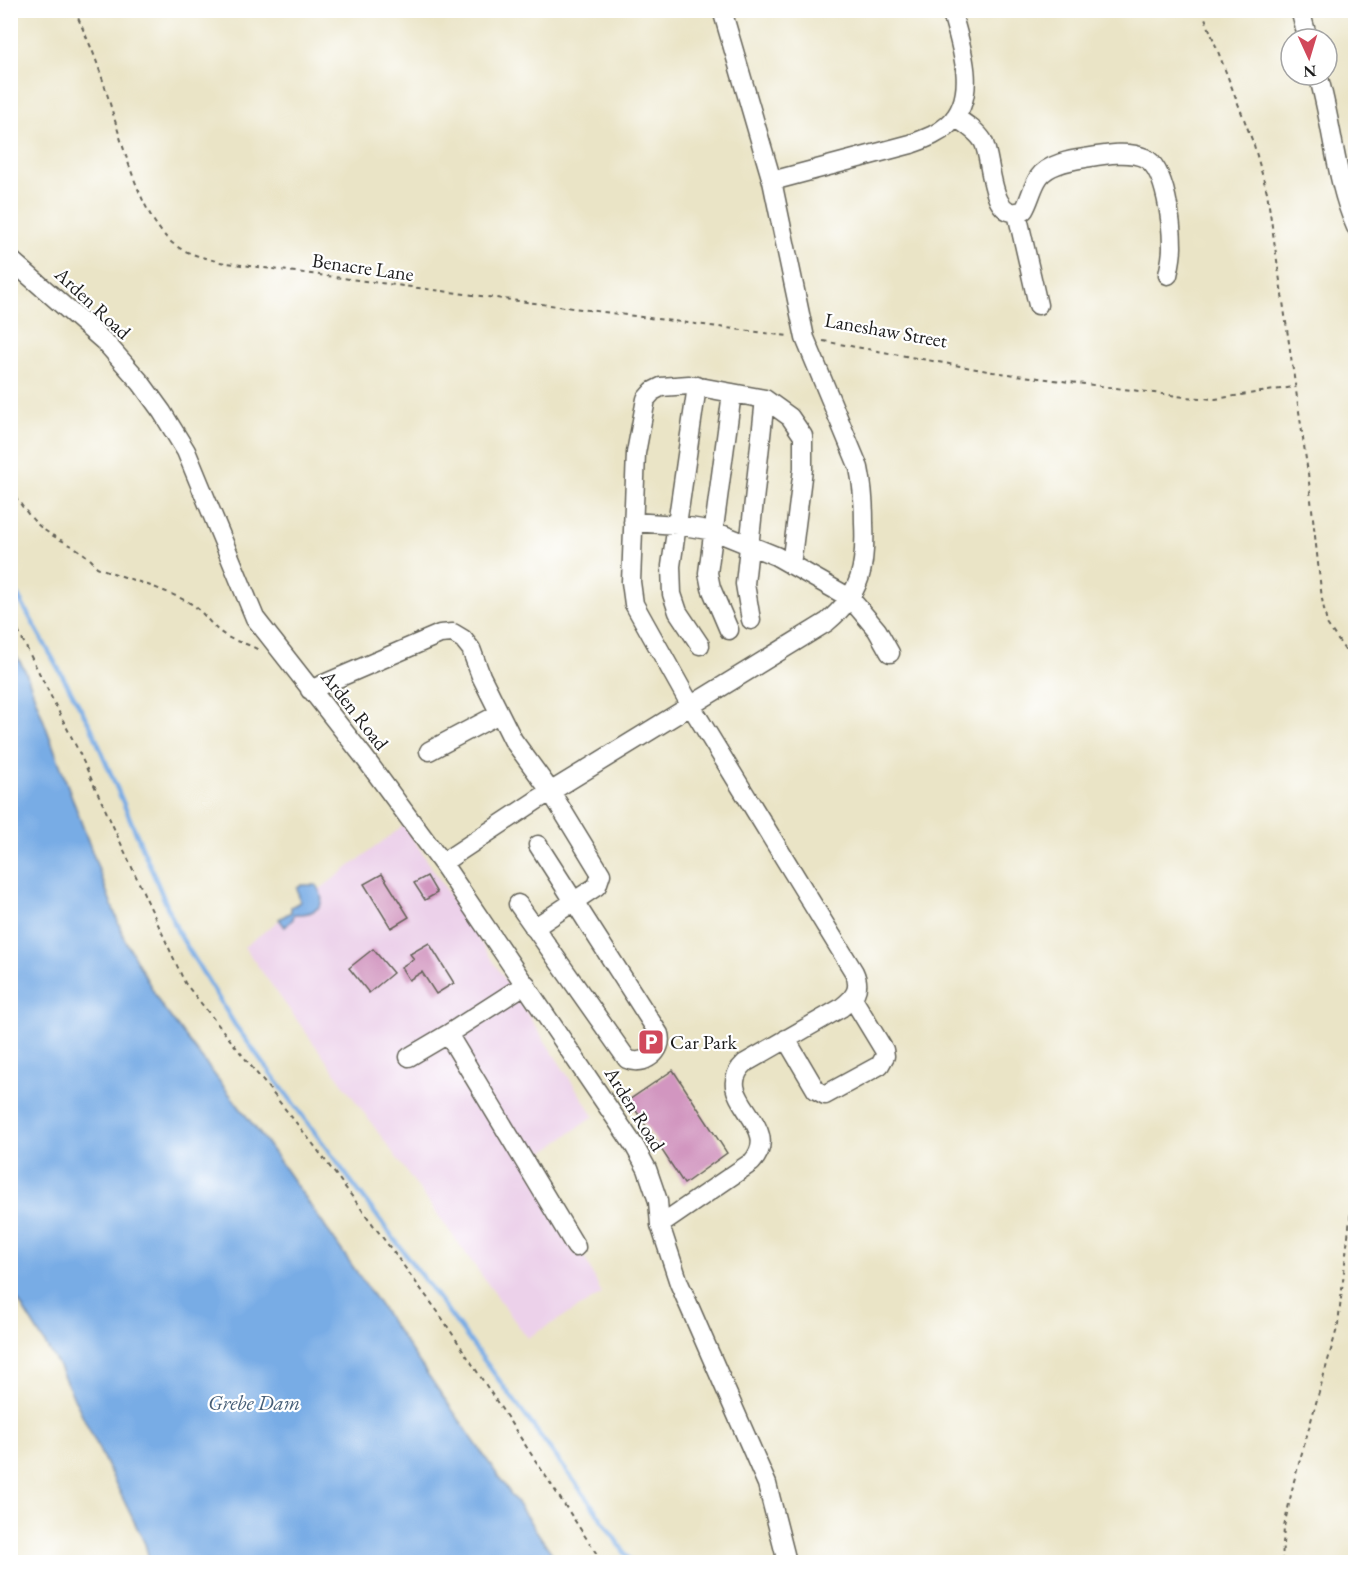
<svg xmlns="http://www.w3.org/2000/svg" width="1366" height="1573" font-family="'EB Garamond',serif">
<rect width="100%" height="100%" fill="#fff"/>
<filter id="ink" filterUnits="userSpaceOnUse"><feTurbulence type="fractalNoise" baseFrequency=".0167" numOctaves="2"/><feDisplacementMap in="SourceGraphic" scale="12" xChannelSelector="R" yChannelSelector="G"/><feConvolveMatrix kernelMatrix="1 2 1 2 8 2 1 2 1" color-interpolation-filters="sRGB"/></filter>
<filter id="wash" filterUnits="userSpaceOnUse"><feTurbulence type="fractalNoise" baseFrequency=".008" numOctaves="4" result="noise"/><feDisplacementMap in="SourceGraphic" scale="24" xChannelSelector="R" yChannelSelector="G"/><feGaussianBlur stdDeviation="1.35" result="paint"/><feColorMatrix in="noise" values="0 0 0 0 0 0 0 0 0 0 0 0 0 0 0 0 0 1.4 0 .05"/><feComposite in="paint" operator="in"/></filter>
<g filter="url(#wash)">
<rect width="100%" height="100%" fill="#eae4c6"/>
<path fill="#ecd1ea" d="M 404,825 L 594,1116 L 537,1157 L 602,1294 L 527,1338 L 244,947 Z"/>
<path fill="#78ace5" stroke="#4a6480" stroke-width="1.5" d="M 11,647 L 25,670 L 124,938 L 161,1005 L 267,1143 L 558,1562 L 150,1562 L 145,1544 L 57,1363 L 11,1289 Z
M 302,885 L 316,885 C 331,907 313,915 294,914 L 293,919 L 285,927 L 279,919 L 291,912 L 291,907 L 300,902 L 297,888 Z"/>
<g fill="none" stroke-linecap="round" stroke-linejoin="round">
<path stroke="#78ace5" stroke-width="4.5" d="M 10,582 L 91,727 L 178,932 L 235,1025 L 591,1504 L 631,1562"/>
</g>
<g id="blocks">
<path fill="#d296c0" d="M 382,874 L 409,917 L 391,928 L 364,884 Z
M 427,876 L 437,893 L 425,900 L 414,883 Z
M 429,943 L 454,983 L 436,994 L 422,972 L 409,980 L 401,967 L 414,959 L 410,954 Z
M 373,949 L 393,973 L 369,993 L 349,968 Z
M 673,1070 L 727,1153 L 684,1184 L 629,1100 Z"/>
</g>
</g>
<g filter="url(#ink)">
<use href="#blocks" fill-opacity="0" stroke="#646258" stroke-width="1.5"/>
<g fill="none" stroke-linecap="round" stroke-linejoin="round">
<defs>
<path id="minor" d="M 1300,10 L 1308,39
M 1318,75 C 1333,125 1335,180 1356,227
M 955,117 C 964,123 977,131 983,141 C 993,159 989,225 1024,210 C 1030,200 1032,187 1039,177 C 1048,164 1071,160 1085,158 C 1103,155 1128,150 1145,158 C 1166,168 1172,225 1172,247 C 1172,256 1170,266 1168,275
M 772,181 L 911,144 C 924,139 937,135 948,125 C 980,97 961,45 951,10
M 1017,213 L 1038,305
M 10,259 L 106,343 L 141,383 L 162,412 L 186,451 L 255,618 L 364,757 L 445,867 L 635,1147 L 647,1169 L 658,1201 L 660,1225 L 679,1283 L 767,1484 L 787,1562
M 697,386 L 671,566 L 672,594 L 678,612 L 700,645
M 633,522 L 677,525 L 714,531 L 776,556 L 850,598 L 877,630 L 890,653
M 751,620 L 745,584 L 765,399
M 729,630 L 711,588 L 708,573 L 732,393
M 310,690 L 440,634 L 453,633 L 463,639 L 471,649 L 481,676 L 513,740 L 551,792 L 601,874 L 597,886 L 534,928
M 429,751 L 499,714
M 442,863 L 537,800 L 827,622 C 862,593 866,566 864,523 C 864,504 863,487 859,468 L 805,338 L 772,181 L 722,10
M 518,904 L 627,1059 C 644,1067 664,1051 659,1034 L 538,845
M 526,984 L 448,1034 L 576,1247
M 786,1039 L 816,1090 L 825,1095 L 880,1065 L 885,1056 L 884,1050 L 853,999
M 409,1057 L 448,1034
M 660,1225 L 752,1162 C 786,1125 708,1097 745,1063 L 841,1008 C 854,998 862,989 854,972 L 691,706 L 634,604 L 631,582 L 636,453 L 646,399 L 653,391 L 661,387 L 689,385 L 765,399 L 790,417 L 803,436 L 803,469 L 791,565"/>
</defs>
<use href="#minor" stroke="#646258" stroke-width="21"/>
<path stroke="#646258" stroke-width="2" stroke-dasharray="4.5 4.5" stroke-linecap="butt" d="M 75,10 C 82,29 92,47 98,66 C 115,113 133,202 166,237 C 180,253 200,256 219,262 L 788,336
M 1202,10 L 1254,145 L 1267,192 L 1308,473 L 1322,599 L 1327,624 L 1349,656 L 1356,673
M 823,341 L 993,372 L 1185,397 L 1215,399 L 1294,387
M 10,489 C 20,503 30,519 43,529 C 63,544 81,546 97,567 C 127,579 160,587 188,602 C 205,611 209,626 226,636 C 237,643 249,643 260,651
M 10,615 L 78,750 L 185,983 L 313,1144 L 438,1312 L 602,1562
M 1282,1562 L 1284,1527 L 1294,1481 L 1338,1325 L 1356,1165"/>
<use href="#minor" stroke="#fff" stroke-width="18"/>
</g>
</g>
<defs>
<symbol id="parking-square" viewBox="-11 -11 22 22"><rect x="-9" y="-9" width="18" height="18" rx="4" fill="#d1495b" stroke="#fff"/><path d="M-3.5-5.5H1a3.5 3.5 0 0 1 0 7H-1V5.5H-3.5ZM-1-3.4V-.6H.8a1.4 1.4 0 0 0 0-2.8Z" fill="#fff"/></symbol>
</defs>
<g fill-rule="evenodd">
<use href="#parking-square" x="636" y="1027" width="30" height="30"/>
</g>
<g text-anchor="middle" stroke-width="4.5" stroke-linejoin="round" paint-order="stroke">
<g font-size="20" fill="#1c1c1c" stroke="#fff">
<text transform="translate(363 267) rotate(8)" y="7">Benacre Lane</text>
<text transform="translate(93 303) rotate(43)" y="7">Arden Road</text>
<text transform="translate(886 330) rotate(10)" y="7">Laneshaw Street</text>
<text transform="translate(355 710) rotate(52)" y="7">Arden Road</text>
<text transform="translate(635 1109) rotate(58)" y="7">Arden Road</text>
</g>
<g font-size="20" fill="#1c1c1c" stroke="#fff" text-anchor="start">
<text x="670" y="1049">Car Park</text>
</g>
<g font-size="21" font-style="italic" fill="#455d76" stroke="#fff">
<text x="254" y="1410">Grebe Dam</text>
</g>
</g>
<rect width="1366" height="1573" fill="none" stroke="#fff" stroke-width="36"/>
<g transform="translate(1309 57) rotate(176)"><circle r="28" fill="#ffffff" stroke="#a4a4a4" stroke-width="1.5"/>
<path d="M0-4.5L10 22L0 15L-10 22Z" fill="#d1495b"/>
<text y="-9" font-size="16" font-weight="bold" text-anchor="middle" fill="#1c1c1c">N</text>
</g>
</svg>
